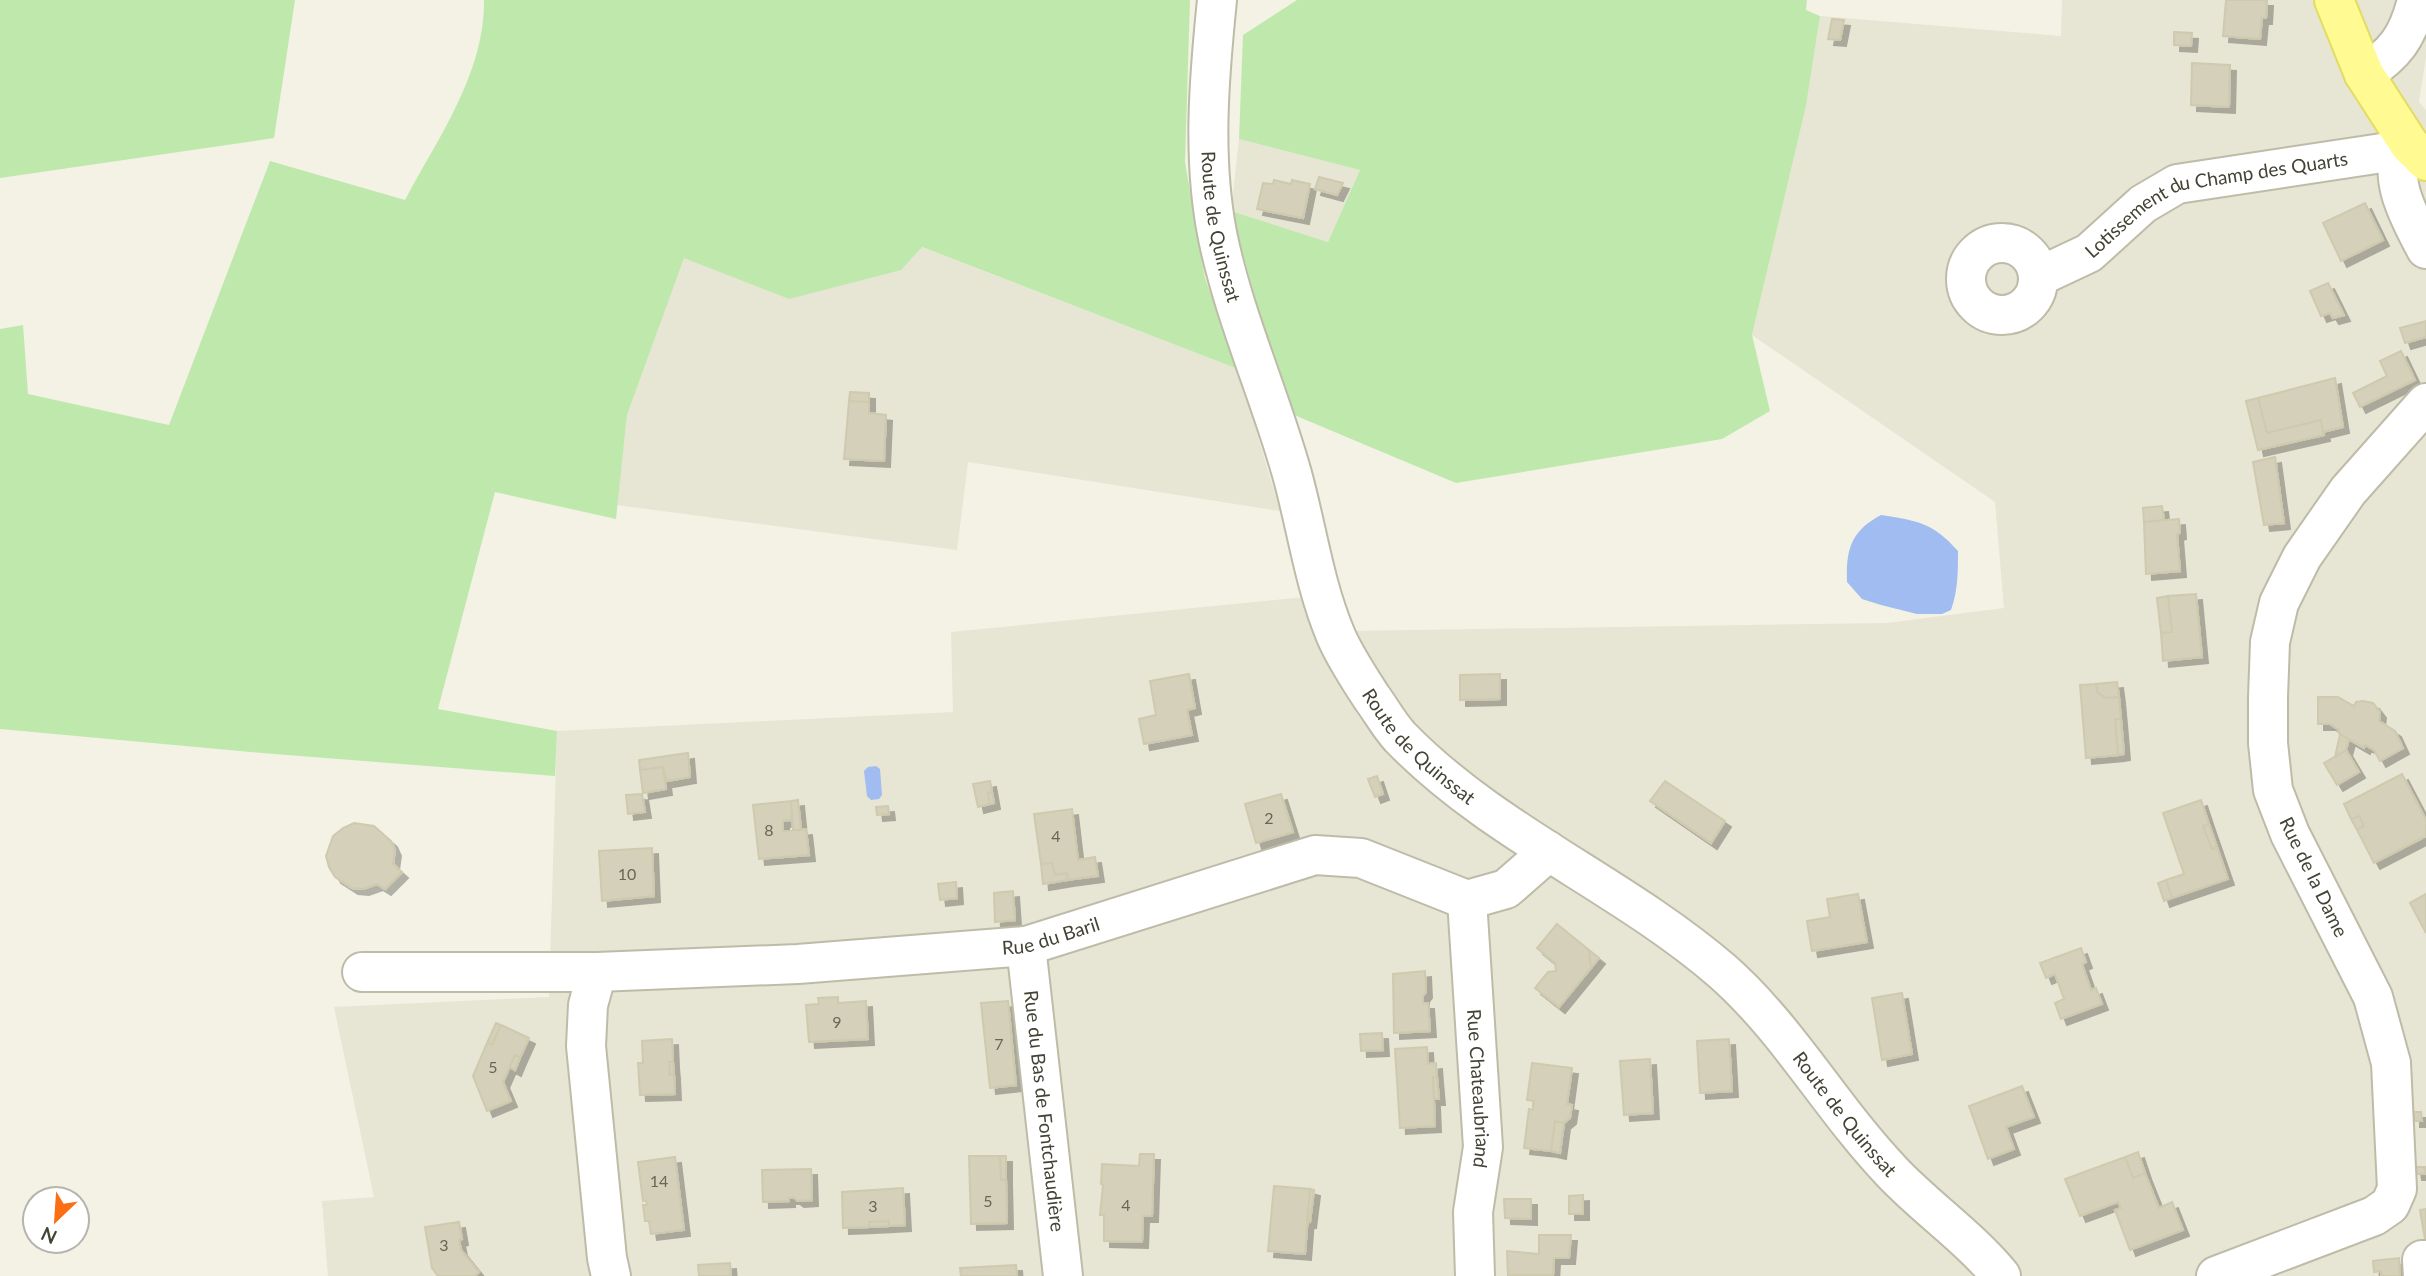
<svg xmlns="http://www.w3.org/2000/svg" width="2426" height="1276" font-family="Lato,sans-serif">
<defs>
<filter id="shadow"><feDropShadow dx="6" dy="6" stdDeviation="0" flood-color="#0004"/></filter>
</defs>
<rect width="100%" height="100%" fill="#f3f2e5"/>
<path fill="#e7e5d3" d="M 2062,0 L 2426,0 L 2426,57 L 2419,102 L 2426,110 L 2426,1276 L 328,1276 L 322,1201 L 374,1197 L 334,1007 L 549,997 L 557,731 L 953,712 L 951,632 L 1336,594 L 1347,631 L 1887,623 L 2004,608 L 1995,502 L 1752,335 L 1806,106 L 1820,16 L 2061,36 Z
M 1239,139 L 1360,170 L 1328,242 L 1231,211 Z
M 921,247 L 1238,369 L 1280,511 L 968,462 L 957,550 L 617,505 L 627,415 L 684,257 L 789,299 Z"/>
<path fill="#bfe8ad" d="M 0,0 L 295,0 L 274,138 L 0,178 Z
M 484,0 L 1190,0 L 1185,162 L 1205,278 L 1238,369 L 922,247 L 901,270 L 789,299 L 684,258 L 627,415 L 616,519 L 495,492 L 438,709 L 557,731 L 555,776 L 262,753 L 0,729 L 0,329 L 23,325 L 28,394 L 169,425 L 270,161 L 405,200 C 438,138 485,73 484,0 Z
M 1297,0 L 1807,0 L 1806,10 L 1820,16 L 1806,106 L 1752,335 L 1770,411 L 1722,439 L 1456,483 L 1287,412 L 1231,211 L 1328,242 L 1360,170 L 1239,139 L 1243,35 Z"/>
<path fill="#a0bcf0" d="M 1881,515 C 1918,521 1932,522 1958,551 C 1958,571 1958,591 1951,610 L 1942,614 L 1917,614 L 1881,605 L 1862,599 L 1847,582 C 1846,549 1851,531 1881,515 Z
M 876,766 L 880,769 L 882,795 L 879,799 L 871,800 L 867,796 L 864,771 L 868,767 Z"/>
<path fill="#d4d0ba" stroke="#cfcaae" stroke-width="2" filter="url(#shadow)" d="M 2226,0 L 2267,0 L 2266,18 L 2262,18 L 2260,39 L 2223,36 Z
M 1832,19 L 1844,20 L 1840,40 L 1828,39 Z
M 2174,32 L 2192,33 L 2191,46 L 2174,45 Z
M 2192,63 L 2230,65 L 2229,107 L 2191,105 Z
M 1319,177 L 1343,183 L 1337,195 L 1315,189 Z
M 1274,180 L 1291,184 L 1292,180 L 1310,184 L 1303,218 L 1257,209 L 1263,183 L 1273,184 Z
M 2365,203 L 2383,240 L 2341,261 L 2323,223 Z
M 2328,283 L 2344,315 L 2333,318 L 2330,313 L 2321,316 L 2310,291 Z
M 2426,321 L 2426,337 L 2405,343 L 2400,328 Z
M 2401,351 L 2415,380 L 2360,407 L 2353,393 L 2387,376 L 2380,361 Z
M 2335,378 L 2343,427 L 2323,432 L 2321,420 L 2267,433 L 2258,398 Z
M 850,392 L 869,393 L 869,402 L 849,401 Z
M 2258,398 L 2267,433 L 2321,420 L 2324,435 L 2258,450 L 2246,401 Z
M 849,401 L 869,402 L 869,413 L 886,415 L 884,461 L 844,459 Z
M 2275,457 L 2284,523 L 2264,525 L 2253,462 Z
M 2162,506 L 2164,520 L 2144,522 L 2143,508 Z
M 2179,519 L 2180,533 L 2177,534 L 2180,571 L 2146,574 L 2144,522 Z
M 2196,594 L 2202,657 L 2163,661 L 2161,633 L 2172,632 L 2168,596 Z
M 2168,596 L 2172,632 L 2161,633 L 2157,598 Z
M 1189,674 L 1195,708 L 1187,710 L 1192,735 L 1144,744 L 1139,719 L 1156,715 L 1150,681 Z
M 1500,674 L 1500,699 L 1460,700 L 1460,675 Z
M 2117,682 L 2119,697 L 2105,698 L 2097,692 L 2096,684 Z
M 2096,684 L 2097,692 L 2105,698 L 2119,697 L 2121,719 L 2115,719 L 2118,755 L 2086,758 L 2080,685 Z
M 2318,697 L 2338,697 L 2354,706 L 2356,702 L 2363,701 L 2373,703 L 2380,712 L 2379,721 L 2395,731 L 2403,748 L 2380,761 L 2374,750 L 2365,745 L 2364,748 L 2340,734 L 2338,732 L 2339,730 L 2330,724 L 2318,724 Z
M 2115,719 L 2121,719 L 2124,754 L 2118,755 Z
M 2340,734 L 2349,739 L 2346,750 L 2335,757 Z
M 2346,750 L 2359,772 L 2337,785 L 2324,763 Z
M 688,753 L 690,777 L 667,781 L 663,767 L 640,770 L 639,760 Z
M 663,767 L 666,789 L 643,793 L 640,770 Z
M 2402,774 L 2426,820 L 2426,836 L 2374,863 L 2357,830 L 2364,826 L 2359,816 L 2351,819 L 2344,804 Z
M 1377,776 L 1383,794 L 1375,797 L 1368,779 Z
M 990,781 L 992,792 L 988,793 L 990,804 L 978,807 L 973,784 Z
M 1665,781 L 1725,821 L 1711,843 L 1650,801 Z
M 992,792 L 994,803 L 990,804 L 988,793 Z
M 642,794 L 645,812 L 628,814 L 626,795 Z
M 1281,794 L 1293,832 L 1256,843 L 1245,804 Z
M 798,800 L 801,830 L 793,830 L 791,801 Z
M 2201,800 L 2209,824 L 2203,826 L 2212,849 L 2217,847 L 2228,879 L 2172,898 L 2166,880 L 2184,874 L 2163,813 Z
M 791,801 L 792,820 L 783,821 L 783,831 L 806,829 L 809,855 L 759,859 L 753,805 Z
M 888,806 L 889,814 L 877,815 L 876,807 Z
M 1072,809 L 1078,860 L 1095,857 L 1098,876 L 1068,880 L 1067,873 L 1055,875 L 1052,863 L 1041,864 L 1034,814 Z
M 2359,816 L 2364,826 L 2357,830 L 2351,819 Z
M 354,823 L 374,826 L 391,841 L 395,850 L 393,864 L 402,872 L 385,889 L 377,884 L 363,889 L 352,888 L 335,877 L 329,867 L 326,856 L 333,836 L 343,828 Z
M 2209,824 L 2217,847 L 2212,849 L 2203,826 Z
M 652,848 L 654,896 L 602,901 L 599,851 Z
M 1052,863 L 1055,875 L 1067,873 L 1068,880 L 1043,884 L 1041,864 Z
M 2166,880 L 2172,898 L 2164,901 L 2158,883 Z
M 956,882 L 957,898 L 940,900 L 938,884 Z
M 1013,891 L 1015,920 L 995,922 L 994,893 Z
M 1858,894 L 1867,942 L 1812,951 L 1807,921 L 1830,917 L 1827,899 Z
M 2426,894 L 2426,933 L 2410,903 Z
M 1557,924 L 1589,950 L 1591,968 L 1559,1007 L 1535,988 L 1548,972 L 1556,971 L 1555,963 L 1537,948 Z
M 2081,948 L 2086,962 L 2082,964 L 2091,990 L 2096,988 L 2102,1004 L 2061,1019 L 2055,1003 L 2064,999 L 2055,974 L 2046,978 L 2040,963 Z
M 1589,950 L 1599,958 L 1591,968 Z
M 1425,971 L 1426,992 L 1423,996 L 1423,1003 L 1428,1003 L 1430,1031 L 1394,1033 L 1393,974 Z
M 1902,993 L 1912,1054 L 1882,1060 L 1872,998 Z
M 838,997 L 838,1003 L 866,1001 L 868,1039 L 809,1042 L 806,1005 L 819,1004 L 818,998 Z
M 1008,1001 L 1016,1085 L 990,1088 L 981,1003 Z
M 496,1023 L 501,1025 L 492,1045 L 487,1043 Z
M 501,1025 L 529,1038 L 520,1058 L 515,1055 L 503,1082 L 511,1101 L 487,1111 L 473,1076 L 487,1043 L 492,1045 Z
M 1382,1033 L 1383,1050 L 1361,1051 L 1360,1034 Z
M 672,1039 L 673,1062 L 669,1062 L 670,1075 L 674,1074 L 675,1094 L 640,1095 L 638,1063 L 643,1063 L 642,1041 Z
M 1729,1039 L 1732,1091 L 1700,1093 L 1697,1041 Z
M 1427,1047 L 1428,1064 L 1436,1063 L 1437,1077 L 1433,1077 L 1435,1126 L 1400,1128 L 1395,1049 Z
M 515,1055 L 520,1058 L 515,1070 L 510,1067 Z
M 1650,1059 L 1653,1113 L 1624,1115 L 1620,1061 Z
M 669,1062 L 673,1062 L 674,1074 L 670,1075 Z
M 1532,1063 L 1572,1068 L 1567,1104 L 1572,1105 L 1570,1118 L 1564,1123 L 1555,1121 L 1551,1151 L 1524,1148 L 1529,1109 L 1533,1110 L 1534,1101 L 1527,1100 Z
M 1433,1077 L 1437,1077 L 1439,1099 L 1434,1099 Z
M 2022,1086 L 2034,1117 L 2006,1127 L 2014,1149 L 1988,1159 L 1969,1106 Z
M 2414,1112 L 2421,1112 L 2422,1121 L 2414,1121 Z
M 1555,1121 L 1564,1123 L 1560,1153 L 1551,1151 Z
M 2138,1152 L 2145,1173 L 2133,1178 L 2125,1157 Z
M 1140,1154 L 1154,1154 L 1152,1216 L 1143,1216 L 1142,1242 L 1104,1241 L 1104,1215 L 1100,1215 L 1103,1185 L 1101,1184 L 1102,1164 L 1139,1166 Z
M 969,1156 L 1000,1156 L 1001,1180 L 1006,1179 L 1007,1223 L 971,1224 Z
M 1000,1156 L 1006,1156 L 1006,1179 L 1001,1180 Z
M 675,1157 L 684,1230 L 651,1234 L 649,1221 L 645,1221 L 643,1205 L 647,1205 L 646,1200 L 643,1201 L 638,1162 Z
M 2125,1157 L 2133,1178 L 2145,1173 L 2159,1208 L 2172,1202 L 2183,1230 L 2130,1250 L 2115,1210 L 2121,1208 L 2118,1202 L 2080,1216 L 2065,1179 Z
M 2415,1167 L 2425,1167 L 2425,1174 L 2416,1174 Z
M 811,1169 L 812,1200 L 798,1201 L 794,1198 L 789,1198 L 789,1201 L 763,1202 L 762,1170 Z
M 1274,1186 L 1310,1189 L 1305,1254 L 1268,1251 Z
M 903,1188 L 905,1225 L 889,1226 L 889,1221 L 869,1222 L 869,1227 L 843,1228 L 842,1192 Z
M 1310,1189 L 1314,1190 L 1310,1222 L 1307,1221 Z
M 1583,1195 L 1583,1214 L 1569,1214 L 1569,1196 Z
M 1504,1199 L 1531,1199 L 1531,1219 L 1505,1218 Z
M 2426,1209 L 2426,1245 L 2420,1210 Z
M 889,1221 L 889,1226 L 869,1227 L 869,1222 Z
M 459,1222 L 462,1239 L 459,1240 L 461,1250 L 479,1272 L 475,1276 L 438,1276 L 432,1268 L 425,1227 Z
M 1539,1235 L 1571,1235 L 1569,1258 L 1554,1258 L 1553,1275 L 1508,1275 L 1507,1251 L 1539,1254 Z
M 2399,1258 L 2400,1276 L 2381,1276 L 2381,1271 L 2374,1272 L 2373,1261 Z
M 730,1263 L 731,1276 L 699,1276 L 698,1265 Z
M 1016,1265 L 1017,1276 L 961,1276 L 960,1268 Z"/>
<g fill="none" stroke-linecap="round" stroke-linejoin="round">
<defs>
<g id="minor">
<path id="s1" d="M 1217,0 C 1209,78 1202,160 1218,238 C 1235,319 1270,395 1292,474 C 1307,528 1314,584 1336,636 C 1345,657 1359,678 1372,698 C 1381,710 1389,725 1400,737 C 1493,833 1621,884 1722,971 C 1788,1029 1831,1108 1892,1172 C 1926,1208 1969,1237 2001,1276"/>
<path d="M 2364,74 C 2395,54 2408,37 2417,0"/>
<path d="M 2409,144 C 2381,170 2412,222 2426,249"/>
<circle cx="2002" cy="279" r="36"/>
<path id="s2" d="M 2038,277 L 2089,253 L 2143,204 L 2177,184 L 2402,150"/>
<path id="s3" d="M 1467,900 L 1483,1147 L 1473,1212 L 1475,1276"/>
<path id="s4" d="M 1026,946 L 1063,1276"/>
<path id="s5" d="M 362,972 L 597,972 L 798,964 L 1026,946 L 1315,855 L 1361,858 L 1467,900 L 1506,889 L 1538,861 L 1547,850"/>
<path d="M 597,972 L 588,1005 L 586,1046 L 607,1258 L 611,1276"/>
<path d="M 2216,1276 L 2374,1216 L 2390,1205 L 2397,1189 L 2391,1063 L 2373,997 L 2290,834 L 2273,790 L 2268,743 L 2268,697 L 2270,642 L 2279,603 L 2302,557 L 2348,491 L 2426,403"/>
<path d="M 2423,1276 L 2422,1260 L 2426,1260"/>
</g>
<path id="major" d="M 2334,0 L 2364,74 L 2409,144 L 2426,161"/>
</defs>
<use href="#minor" stroke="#bebca8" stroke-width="42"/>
<use href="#major" stroke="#e4dc61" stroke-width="42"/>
<use href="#minor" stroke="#fff" stroke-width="38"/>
<use href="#major" stroke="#fffa92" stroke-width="38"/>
</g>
<g text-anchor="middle" stroke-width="7" stroke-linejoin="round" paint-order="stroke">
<g font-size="16" fill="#696656">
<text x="1269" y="824">2</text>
<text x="769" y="836">8</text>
<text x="1056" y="842">4</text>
<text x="627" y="880">10</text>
<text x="837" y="1028">9</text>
<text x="999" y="1050">7</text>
<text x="493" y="1073">5</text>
<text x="659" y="1187">14</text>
<text x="988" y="1207">5</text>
<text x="1126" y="1211">4</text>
<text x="873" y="1212">3</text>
<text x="444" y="1251">3</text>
</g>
<g font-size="19" fill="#454335" stroke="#fff">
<text dy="7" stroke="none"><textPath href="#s2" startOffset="198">Lotissement du Champ des Quarts</textPath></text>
<text dy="7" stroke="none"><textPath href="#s1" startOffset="228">Route de Quinssat</textPath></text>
<text dy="7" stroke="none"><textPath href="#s1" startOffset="794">Route de Quinssat</textPath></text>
<text transform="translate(2314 877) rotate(64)" y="7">Rue de la Dame</text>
<text dy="7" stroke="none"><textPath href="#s5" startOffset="691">Rue du Baril</textPath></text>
<text dy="7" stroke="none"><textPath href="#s3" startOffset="189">Rue Chateaubriand</textPath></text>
<text dy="7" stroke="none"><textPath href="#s4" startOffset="166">Rue du Bas de Fontchaudière</textPath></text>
<text dy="7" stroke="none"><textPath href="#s1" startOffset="1362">Route de Quinssat</textPath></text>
</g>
</g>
<g transform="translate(56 1220) rotate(205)"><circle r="33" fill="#ffffff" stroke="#b5b4ae" stroke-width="2"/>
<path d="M0-5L12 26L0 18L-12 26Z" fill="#fb6e13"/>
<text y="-10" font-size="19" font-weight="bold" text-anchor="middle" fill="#454335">N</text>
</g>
</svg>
